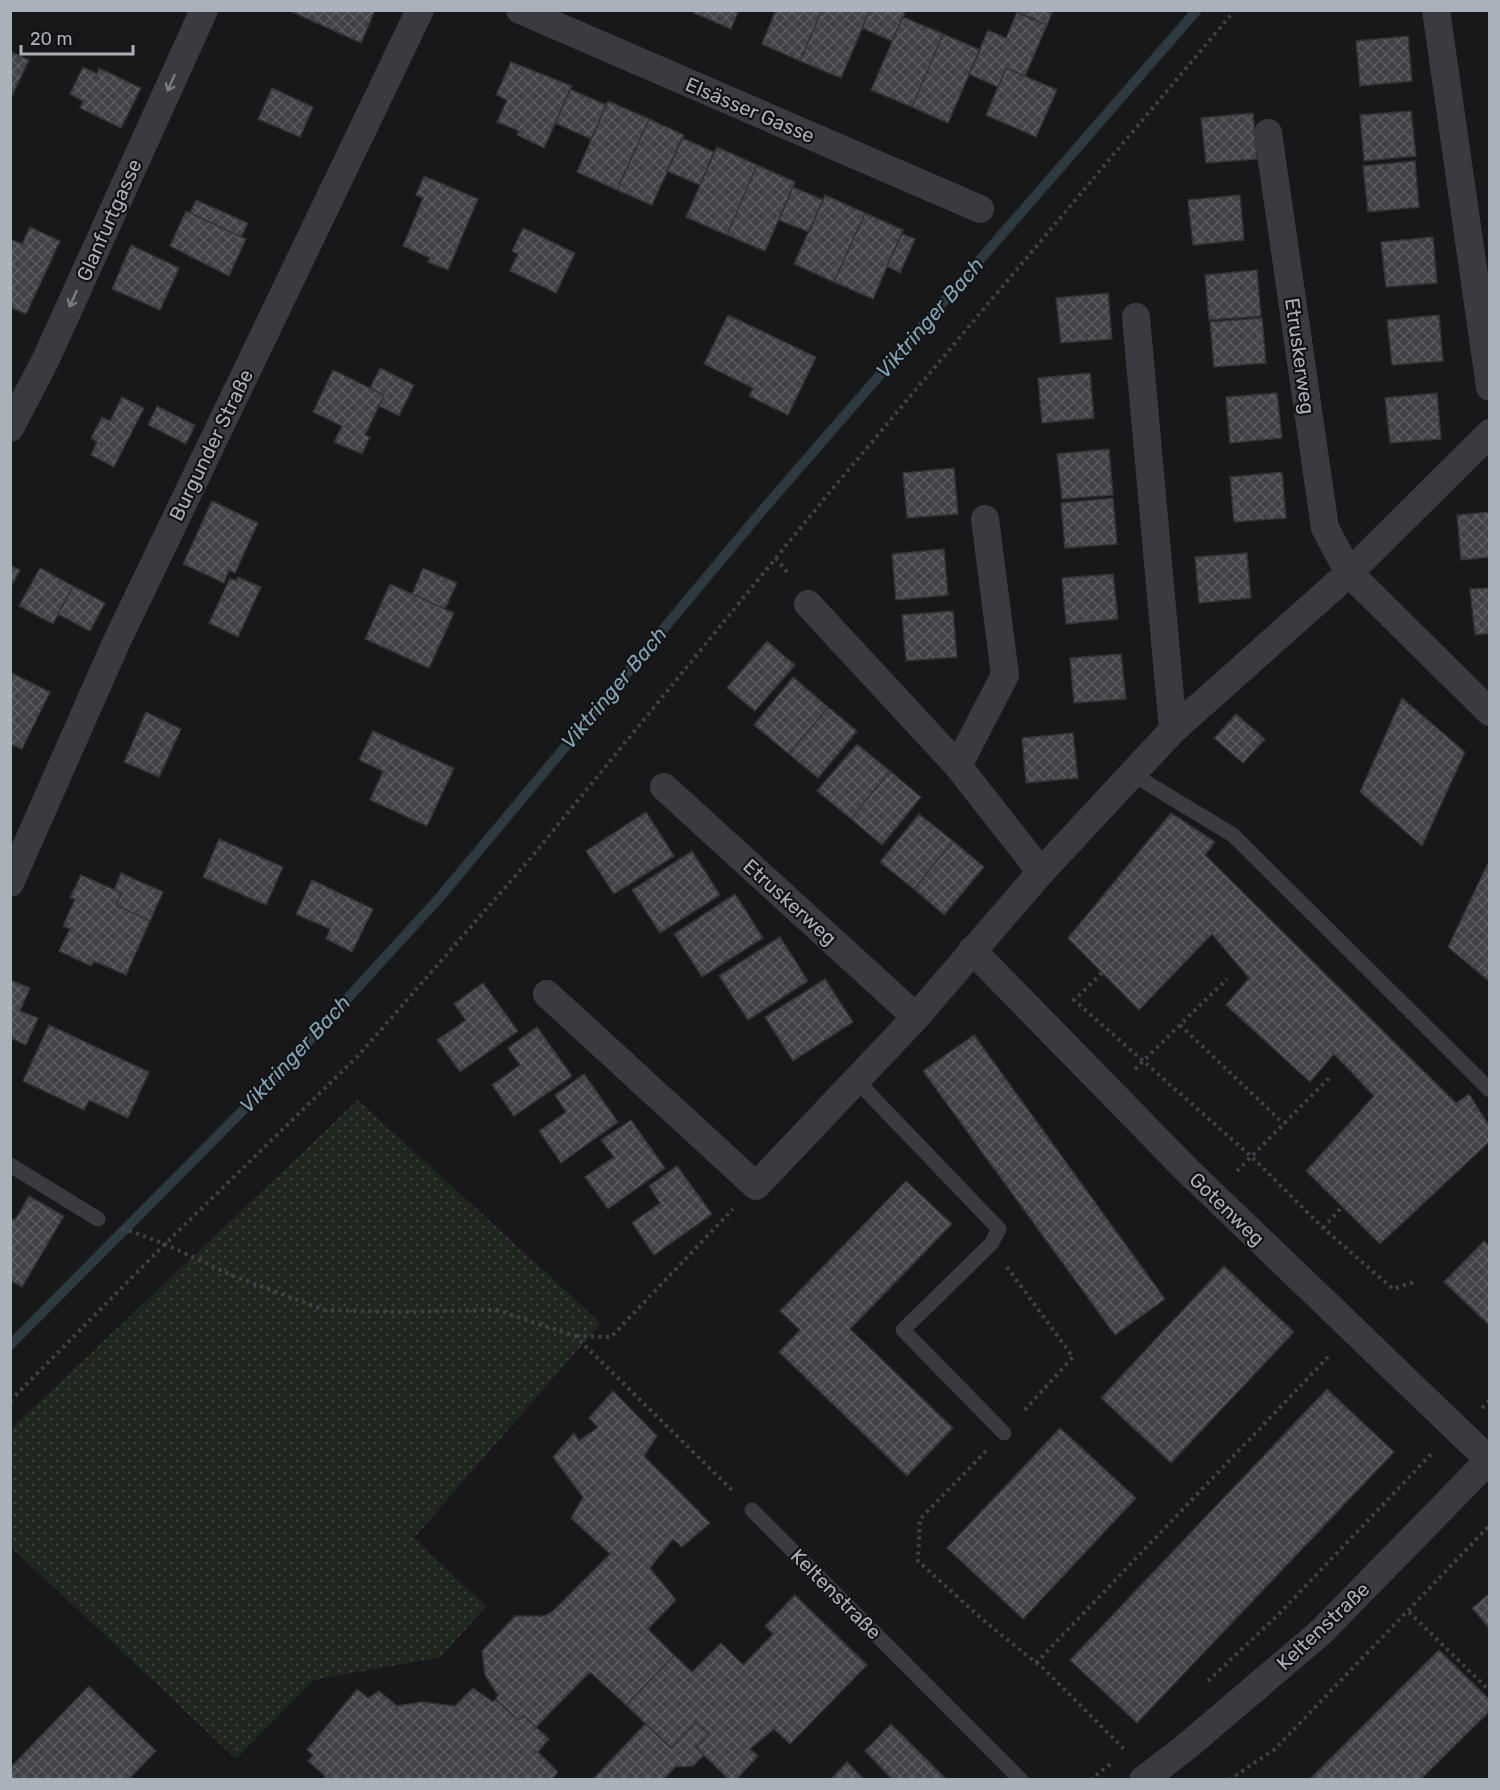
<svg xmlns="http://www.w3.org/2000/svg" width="1500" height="1790" font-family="Rubik,sans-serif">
<defs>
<pattern id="park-dots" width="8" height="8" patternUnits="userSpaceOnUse" patternTransform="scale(1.5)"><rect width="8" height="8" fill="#1e261e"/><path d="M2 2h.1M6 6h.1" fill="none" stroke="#3c433d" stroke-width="1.8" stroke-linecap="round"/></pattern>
<pattern id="building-cross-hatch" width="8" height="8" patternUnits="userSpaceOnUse" patternTransform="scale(1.5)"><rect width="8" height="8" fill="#424347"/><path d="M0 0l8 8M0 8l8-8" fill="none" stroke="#5b5c5f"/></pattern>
</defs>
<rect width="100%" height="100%" fill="#18181a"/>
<path fill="url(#park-dots)" d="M 358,1100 L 601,1323 L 414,1538 L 486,1606 L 441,1657 L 314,1680 L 236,1759 L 11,1547 L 11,1429 Z"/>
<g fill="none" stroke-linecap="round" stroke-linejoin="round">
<path stroke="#2d3a3f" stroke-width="10" d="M 10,1345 L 275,1078 L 440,897 L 766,506 L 1197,10"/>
</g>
<path fill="url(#building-cross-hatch)" stroke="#323336" stroke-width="1.5" d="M 288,10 L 375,10 L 361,43 Z
M 695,10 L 739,10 L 731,29 L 694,13 Z
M 776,10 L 822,10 L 800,61 L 762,44 Z
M 822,10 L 870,10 L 841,78 L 800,61 Z
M 870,10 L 906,10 L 892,41 L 862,28 Z
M 1022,10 L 1053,10 L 1047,25 L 1020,14 Z
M 1017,12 L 1047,25 L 1025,76 L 1006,68 L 998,87 L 969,74 L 988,30 L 1006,38 Z
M 903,17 L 943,34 L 912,107 L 871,90 Z
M 943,34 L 980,50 L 948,123 L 912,107 Z
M 1408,36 L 1412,81 L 1360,86 L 1356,41 Z
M 10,51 L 29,60 L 10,100 Z
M 511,62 L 572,86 L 544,148 L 517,135 L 519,131 L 497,122 L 507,100 L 496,95 Z
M 83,67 L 97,74 L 99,68 L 141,88 L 121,128 L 80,108 L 83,101 L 70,94 Z
M 1006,68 L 1057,90 L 1036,137 L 986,115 Z
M 272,88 L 313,107 L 300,137 L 258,119 Z
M 570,89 L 606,105 L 591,139 L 555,123 Z
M 608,101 L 649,119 L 617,190 L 577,172 Z
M 1411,111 L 1416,156 L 1364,161 L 1360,115 Z
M 1253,113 L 1257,159 L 1206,163 L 1201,118 Z
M 649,119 L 684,135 L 652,205 L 617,190 Z
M 682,138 L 714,152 L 700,185 L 667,171 Z
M 717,147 L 757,165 L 727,235 L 686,217 Z
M 1415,161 L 1419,207 L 1368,212 L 1363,166 Z
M 757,165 L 795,182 L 765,251 L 727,235 Z
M 424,176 L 478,199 L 448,270 L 428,262 L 430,258 L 403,246 L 423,198 L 416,195 Z
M 793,187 L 823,200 L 809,232 L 779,220 Z
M 825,195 L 865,213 L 834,282 L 794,264 Z
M 1240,195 L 1244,240 L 1193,245 L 1188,200 Z
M 196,200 L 248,223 L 241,237 L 190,213 Z
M 186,211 L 246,239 L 229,276 L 170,246 Z
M 865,213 L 903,230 L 873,299 L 834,282 Z
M 30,227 L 60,241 L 26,314 L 10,307 L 10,239 L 22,244 Z
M 523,228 L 575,253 L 556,293 L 510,271 L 518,254 L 512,251 Z
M 902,234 L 915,239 L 900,273 L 887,266 Z
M 1433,237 L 1437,283 L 1386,287 L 1381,242 Z
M 131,245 L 179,268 L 160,310 L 112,289 Z
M 1257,270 L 1261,316 L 1209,320 L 1205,275 Z
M 1108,293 L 1112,339 L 1061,343 L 1056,298 Z
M 728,315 L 816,357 L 788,415 L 749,396 L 753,388 L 704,364 Z
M 1439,315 L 1443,361 L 1392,365 L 1387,320 Z
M 1262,318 L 1266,363 L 1214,367 L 1210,322 Z
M 380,368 L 414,385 L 399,416 L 379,406 L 384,395 L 370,388 Z
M 333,370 L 384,395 L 365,435 L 370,437 L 362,454 L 334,442 L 342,426 L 313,412 Z
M 1090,373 L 1094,418 L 1042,423 L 1038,378 Z
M 1277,393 L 1282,438 L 1230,443 L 1226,397 Z
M 1437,393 L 1441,439 L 1390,443 L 1385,398 Z
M 122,397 L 144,408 L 114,467 L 91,455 L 97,442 L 91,438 L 102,417 L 110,421 Z
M 157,406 L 195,425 L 186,444 L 148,425 Z
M 1109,449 L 1113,495 L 1062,499 L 1057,454 Z
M 954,468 L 958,514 L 907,518 L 903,473 Z
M 1282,472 L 1286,518 L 1234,522 L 1230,477 Z
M 1113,498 L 1117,544 L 1065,548 L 1061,503 Z
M 212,501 L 258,523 L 235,573 L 229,570 L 224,583 L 183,564 Z
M 1490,512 L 1490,557 L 1461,560 L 1457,515 Z
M 944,549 L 948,595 L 896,600 L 892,554 Z
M 1247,553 L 1251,598 L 1199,603 L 1195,557 Z
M 10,565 L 20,570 L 10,589 Z
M 40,568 L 73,586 L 53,624 L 19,606 Z
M 423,568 L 457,583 L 445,609 L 412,594 Z
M 1113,574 L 1118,619 L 1066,624 L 1062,578 Z
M 238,577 L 261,587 L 238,637 L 209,623 L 230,578 L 236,581 Z
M 390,584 L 454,613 L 429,668 L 365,639 Z
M 73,586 L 105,603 L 90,631 L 58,614 Z
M 1490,588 L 1490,633 L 1475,635 L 1470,589 Z
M 953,611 L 957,657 L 906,661 L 902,615 Z
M 767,641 L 795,665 L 755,711 L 727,688 Z
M 1121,654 L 1126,699 L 1074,703 L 1070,658 Z
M 10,672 L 50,692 L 22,749 L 10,744 Z
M 793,677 L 828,707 L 789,754 L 754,725 Z
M 1402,698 L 1465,752 L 1422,846 L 1360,792 Z
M 828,707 L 857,731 L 818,778 L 789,754 Z
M 146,712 L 181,729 L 159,777 L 124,762 Z
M 1236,714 L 1265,739 L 1243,763 L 1214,738 Z
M 373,731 L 454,768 L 427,826 L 370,800 L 383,771 L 359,760 Z
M 1073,733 L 1078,778 L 1026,783 L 1022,738 Z
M 857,744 L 890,771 L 851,819 L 817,791 Z
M 890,771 L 921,797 L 882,845 L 851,819 Z
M 646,812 L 674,856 L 614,894 L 586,851 Z
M 1171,813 L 1215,842 L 1205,855 L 1456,1103 L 1469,1094 L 1490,1127 L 1490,1141 L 1380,1244 L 1306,1171 L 1374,1096 L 1334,1054 L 1310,1082 L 1226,1005 L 1249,978 L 1212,934 L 1139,1010 L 1068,938 Z
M 919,814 L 953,841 L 914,889 L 880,862 Z
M 219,839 L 283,867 L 266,905 L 203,877 Z
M 953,841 L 984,867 L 944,915 L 914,889 Z
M 692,851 L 720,895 L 660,933 L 632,890 Z
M 1490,859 L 1490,982 L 1448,947 Z
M 121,873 L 163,892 L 150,921 L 116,905 L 122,893 L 114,890 Z
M 81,875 L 122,893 L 116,905 L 150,921 L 126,975 L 94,961 L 91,966 L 59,951 L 70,929 L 63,926 L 75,899 L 70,898 Z
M 312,880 L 373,909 L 352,952 L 326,939 L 330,929 L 296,914 Z
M 735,894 L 763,938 L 702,977 L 674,934 Z
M 780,937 L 808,981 L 748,1020 L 719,976 Z
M 825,979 L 853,1022 L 793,1061 L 765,1017 Z
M 10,980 L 30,988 L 20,1011 L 38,1018 L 26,1045 L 10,1038 Z
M 483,983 L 518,1031 L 460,1072 L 437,1040 L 466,1020 L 454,1004 Z
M 49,1025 L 149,1072 L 128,1118 L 89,1100 L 84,1110 L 23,1081 Z
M 537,1027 L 572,1076 L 514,1116 L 492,1085 L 520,1065 L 508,1048 Z
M 974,1035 L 1165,1299 L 1115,1335 L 923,1071 Z
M 584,1074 L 618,1122 L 561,1163 L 539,1131 L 566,1112 L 555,1095 Z
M 631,1120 L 665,1168 L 608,1209 L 585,1177 L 614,1157 L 601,1140 Z
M 677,1166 L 712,1214 L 654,1255 L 632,1223 L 660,1203 L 649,1186 Z
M 906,1181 L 952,1224 L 850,1329 L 953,1428 L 907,1476 L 779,1352 L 800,1330 L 780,1311 Z
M 29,1196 L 64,1216 L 22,1287 L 10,1280 L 10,1218 L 15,1220 Z
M 1484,1241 L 1490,1247 L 1490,1326 L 1444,1282 Z
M 1224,1266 L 1294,1332 L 1171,1463 L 1101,1398 Z
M 1327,1389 L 1394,1452 L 1137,1723 L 1070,1660 Z
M 613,1391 L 657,1436 L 644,1456 L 710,1523 L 682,1547 L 673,1539 L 650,1568 L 676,1600 L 648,1629 L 674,1655 L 626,1705 L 590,1672 L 536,1727 L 524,1716 L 518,1720 L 496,1699 L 498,1695 L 485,1675 L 482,1651 L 515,1616 L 544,1616 L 552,1612 L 610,1554 L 571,1518 L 583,1497 L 553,1457 L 574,1433 L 579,1441 L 598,1427 L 589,1418 Z
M 1060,1428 L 1136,1498 L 1023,1619 L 947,1548 Z
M 1490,1593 L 1490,1629 L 1472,1608 Z
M 795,1595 L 867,1665 L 790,1744 L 774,1729 L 750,1749 L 758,1756 L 736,1780 L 729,1780 L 696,1747 L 709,1734 L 696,1722 L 671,1748 L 626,1705 L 674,1655 L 692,1672 L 721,1643 L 743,1665 L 773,1634 L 765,1626 Z
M 1439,1650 L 1490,1700 L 1490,1711 L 1420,1780 L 1309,1780 Z
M 89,1686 L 156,1751 L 128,1780 L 10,1780 L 10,1768 Z
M 473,1688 L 493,1702 L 496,1699 L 518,1720 L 524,1716 L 549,1739 L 538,1752 L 558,1772 L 551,1780 L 324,1780 L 325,1776 L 308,1761 L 313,1755 L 307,1750 L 357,1689 L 368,1698 L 379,1691 L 397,1706 L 422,1702 L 455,1706 Z
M 696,1722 L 709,1734 L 696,1747 L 704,1755 L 693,1766 L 675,1767 L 663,1780 L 592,1780 L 645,1724 L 671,1748 Z
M 891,1724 L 947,1780 L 893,1780 L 865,1751 Z
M 847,1762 L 865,1780 L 830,1780 Z"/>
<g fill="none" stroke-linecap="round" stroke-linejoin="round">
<path stroke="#3f4247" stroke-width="4" stroke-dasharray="3 4.5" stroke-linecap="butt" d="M 776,558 L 790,576
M 1102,973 L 1074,1000 L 1252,1157 L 1323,1228 L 1393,1289 L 1417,1281
M 1180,1025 L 1284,1124
M 1135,1069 L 1227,979
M 1237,1171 L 1332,1075
M 122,1228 L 165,1244 L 231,1275 L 324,1310 L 398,1312 L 496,1310 L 575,1336 L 735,1493
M 1323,1228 L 1342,1207
M 1007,1267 L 1073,1357 L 1022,1413
M 576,1336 L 611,1337 L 733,1209
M 10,1401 L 165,1244 L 358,1056 L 530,859 L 829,493 L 1235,10
M 1482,1408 L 1490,1400
M 986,1451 L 920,1519 L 918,1561 L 983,1620 L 1044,1669 L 1126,1751
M 1409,1612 L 1490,1691
M 1036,1663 L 1330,1355
M 1208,1681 L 1278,1615 L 1434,1451
M 1090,1780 L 1113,1762
M 1229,1780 L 1275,1749 L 1490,1525"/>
<path stroke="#393b40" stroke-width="15" d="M 1132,774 L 1233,835 L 1490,1090
M 856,1080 L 999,1229 L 991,1244 L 903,1330 L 1004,1433
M 10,1165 L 98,1219
M 752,1510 L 1021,1780"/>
<path stroke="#393b40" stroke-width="28" d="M 520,10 L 980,209
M 1436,10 L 1490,387
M 1268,133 L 1325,528 L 1349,573 L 1490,712
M 1136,317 L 1173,730
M 10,428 L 46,359 L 204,10
M 808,604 L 958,766 L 1041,872
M 958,766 L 1005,675 L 985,519
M 664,787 L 916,1017
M 10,883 L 116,643 L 420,10
M 972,950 L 1188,1171 L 1489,1460
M 547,994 L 756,1186 L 916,1017 L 1041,872 L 1173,730 L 1349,573 L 1490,433
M 1143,1780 L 1186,1747 L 1321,1632 L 1490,1459"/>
</g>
<defs><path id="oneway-shaft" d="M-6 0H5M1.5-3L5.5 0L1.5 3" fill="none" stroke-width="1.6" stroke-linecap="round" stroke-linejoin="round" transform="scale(1.5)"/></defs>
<g stroke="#777c83">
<use href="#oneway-shaft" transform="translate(171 83) rotate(114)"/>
<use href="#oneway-shaft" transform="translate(73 299) rotate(114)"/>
</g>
<g text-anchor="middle" stroke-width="4.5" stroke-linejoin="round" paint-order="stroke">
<g font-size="20" fill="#aab1ba" stroke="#131315">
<text transform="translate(750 110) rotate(23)" y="7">Elsässer Gasse</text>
<text transform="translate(109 220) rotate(-66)" y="7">Glanfurtgasse</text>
<text transform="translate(1300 356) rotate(82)" y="7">Etruskerweg</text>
<text transform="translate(211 445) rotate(-64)" y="7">Burgunder Straße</text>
<text transform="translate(790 902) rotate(42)" y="7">Etruskerweg</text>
<text transform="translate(1227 1209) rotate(44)" y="7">Gotenweg</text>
<text transform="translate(836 1594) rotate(45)" y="7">Keltenstraße</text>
<text transform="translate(1323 1626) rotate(-43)" y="7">Keltenstraße</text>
</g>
<g font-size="21" font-style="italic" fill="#80a4b6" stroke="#131315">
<text transform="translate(930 318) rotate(-49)" y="7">Viktringer Bach</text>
<text transform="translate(614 688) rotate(-50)" y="7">Viktringer Bach</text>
<text transform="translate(295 1054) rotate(-47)" y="7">Viktringer Bach</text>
</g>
</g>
<rect width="1500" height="1790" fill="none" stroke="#aab1ba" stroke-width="24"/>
<path d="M21 45v9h112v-9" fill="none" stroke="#aab1ba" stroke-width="3"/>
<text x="30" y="45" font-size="18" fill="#aab1ba" stroke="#131315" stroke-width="4.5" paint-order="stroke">20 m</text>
</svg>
